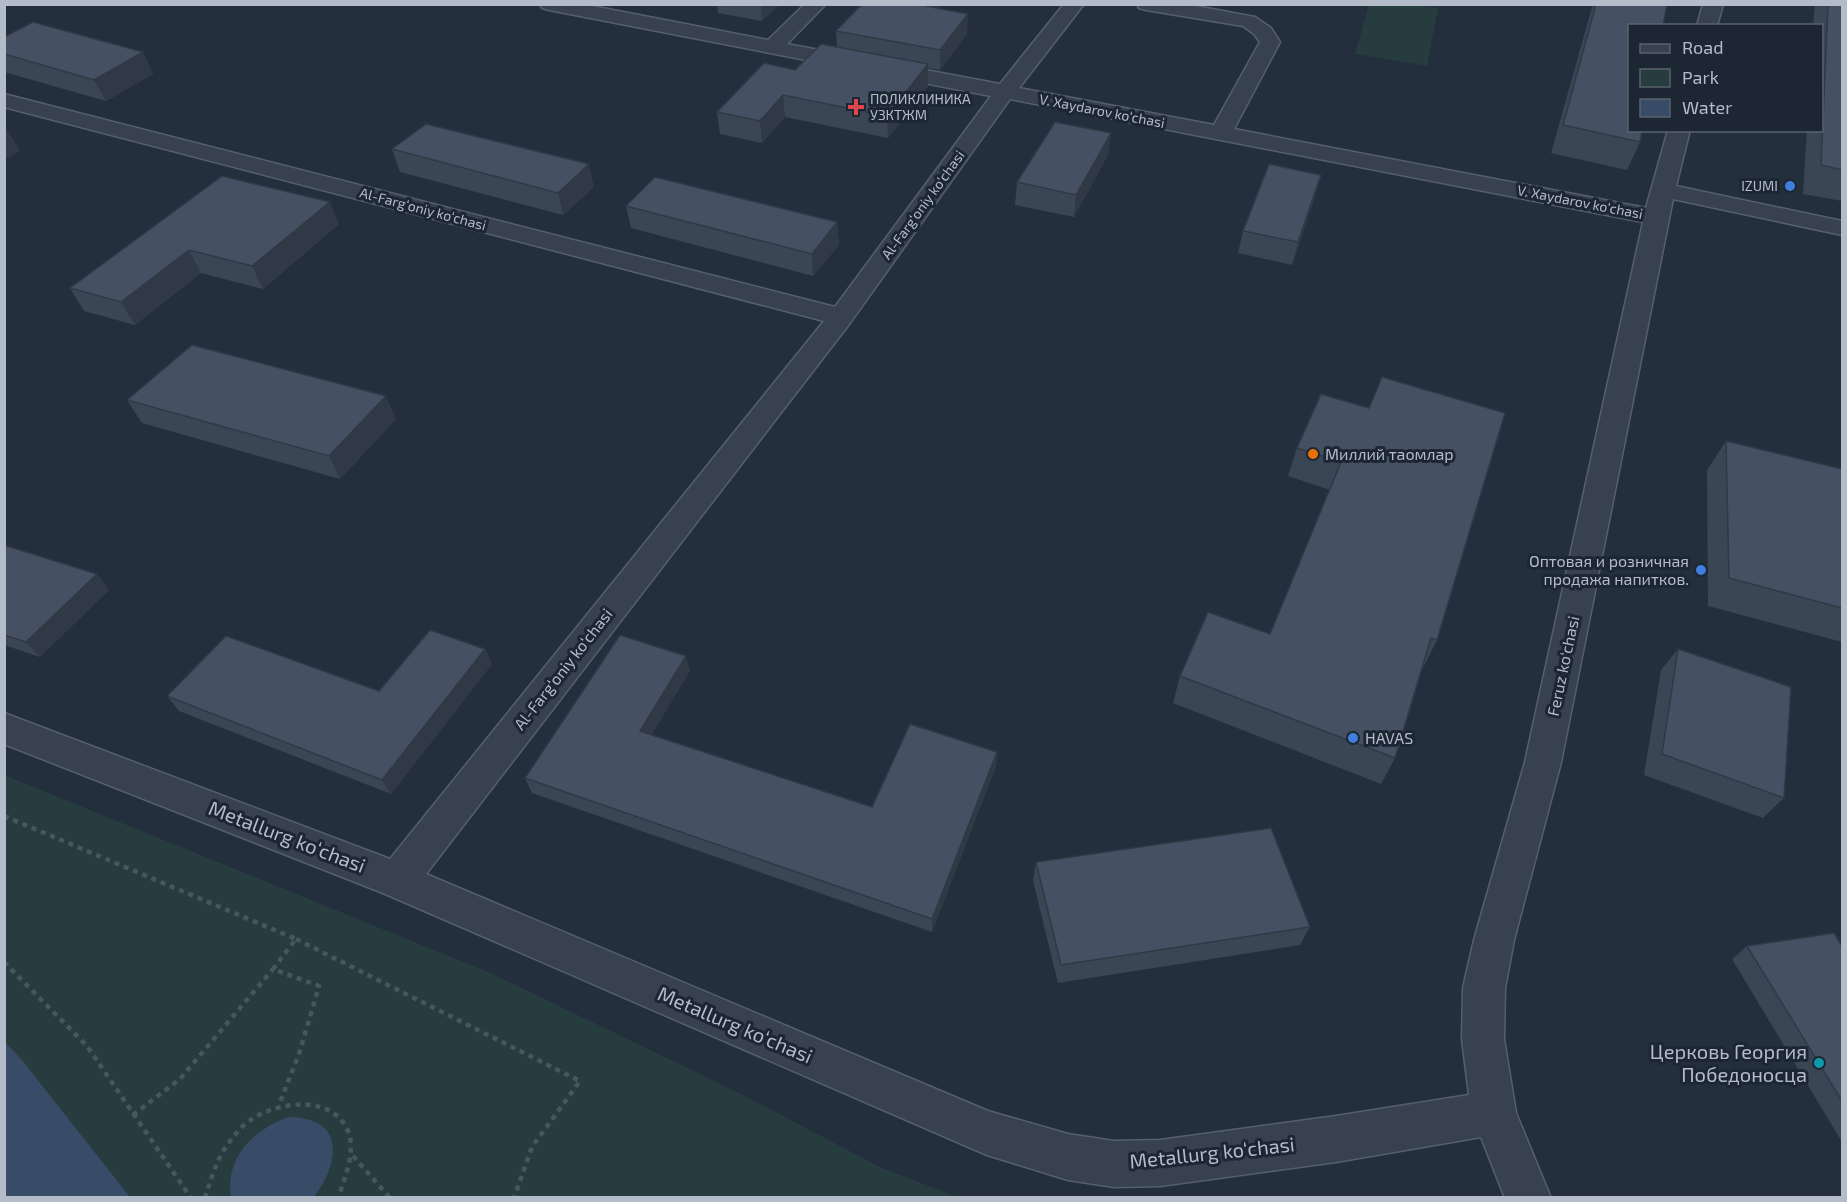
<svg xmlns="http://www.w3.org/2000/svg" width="1847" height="1202" font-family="'Exo 2',sans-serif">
<rect width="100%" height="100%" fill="#242f3e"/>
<path fill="#263c3f" d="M 1369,5 L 1415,5 L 1438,8 L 1427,66 L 1355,54 Z
M 4,775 L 493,974 L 741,1094 L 882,1168 L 958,1197 L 130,1197 L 22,1060 L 5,1042 Z"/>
<path fill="#394c67" d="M 5,1042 L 22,1060 L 130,1197 L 5,1197 Z
M 289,1117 C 346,1118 340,1162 314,1197 L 231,1197 C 225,1157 254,1129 289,1117 Z"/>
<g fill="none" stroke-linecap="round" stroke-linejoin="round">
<defs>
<path id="minor" d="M 540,4 L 582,4 L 768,40 L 805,4 L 826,4 L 787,44 L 1000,84 L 1064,4 L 1084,4 L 1019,88 L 1214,125 L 1260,42 L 1254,34 L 1243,26 L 1146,10 L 1139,8 L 1137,4 L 1185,4 L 1255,17 L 1271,28 L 1280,42 L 1234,129 L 1646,208 L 1668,130 L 1690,130 L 1676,186 L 1842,221 L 1842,235 L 1673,199 L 1561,762 L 1514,940 L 1505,988 L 1504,1039 L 1516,1113 L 1551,1198 L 1505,1198 L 1481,1137 L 1336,1162 L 1160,1186 L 1114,1187 L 1068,1180 L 987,1155 L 383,893 L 4,744 L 4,713 L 390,859 L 824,321 L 4,107 L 4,94 L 835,307 L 991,96 L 549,10 L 542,8 ZM 1010,99 L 1643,222 L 1525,762 L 1474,940 L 1463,988 L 1462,1039 L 1469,1095 L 1336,1116 L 1160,1140 L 1114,1141 L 1068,1134 L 988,1111 L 426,874 L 850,323 Z
M 1703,4 L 1723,4 L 1717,26 L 1697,26 Z"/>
</defs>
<use href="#minor" stroke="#565f6c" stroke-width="3"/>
<path stroke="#44595c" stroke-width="4.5" stroke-dasharray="5 5" stroke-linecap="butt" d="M 4,816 L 296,939 L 273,969 L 319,986 L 299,1054 L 279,1105
M 296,939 L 580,1081 L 532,1147 L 514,1198
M 4,962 L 87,1046 L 191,1198
M 133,1115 L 180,1079 L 273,969
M 353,1156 L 390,1198
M 205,1198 C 214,1169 219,1152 240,1129 C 264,1103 326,1091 346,1127 C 358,1147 345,1178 338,1198"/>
<use href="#minor" fill="#38414e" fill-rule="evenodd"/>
</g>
<path fill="#3b4654" d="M 717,4 L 780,4 L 762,21 L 718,13 Z
M 862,4 L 943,4 L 940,8 L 967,34 L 940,70 L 928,68 L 928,86 L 888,138 L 785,117 L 762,143 L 720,134 L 717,112 L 837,47 L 836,31 Z
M 1593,4 L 1667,4 L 1640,142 L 1627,170 L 1551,153 Z
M 1815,4 L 1842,4 L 1842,201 L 1803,194 L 1807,130 L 1821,130 L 1821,26 L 1813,26 Z
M 4,37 L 143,52 L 153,74 L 106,101 L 4,72 Z
M 1111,133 L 1108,155 L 1074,217 L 1015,205 L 1017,182 Z
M 392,149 L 594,187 L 563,215 L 400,172 Z
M 1321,175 L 1315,197 L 1292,265 L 1238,253 L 1243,231 Z
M 222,176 L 339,224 L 263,289 L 201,273 L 135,325 L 84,311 L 70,288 Z
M 626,206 L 837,222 L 839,245 L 813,276 L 631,228 Z
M 1321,394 L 1437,640 L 1423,668 L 1422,667 L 1395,758 L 1381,784 L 1173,703 L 1180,676 L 1270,634 L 1330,490 L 1288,476 L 1297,448 Z
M 127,400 L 396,419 L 340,479 L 142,423 Z
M 1726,441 L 1842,469 L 1842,642 L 1708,606 L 1707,470 Z
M 4,545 L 97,574 L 109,590 L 40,657 L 4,645 Z
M 485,649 L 492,664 L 391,794 L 179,711 L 167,696 L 379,691 Z
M 1678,649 L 1784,798 L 1763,818 L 1644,775 L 1661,670 Z
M 690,671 L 651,735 L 872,807 L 997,752 L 996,766 L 932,932 L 532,793 L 525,778 Z
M 1036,862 L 1310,927 L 1300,945 L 1058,983 L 1033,881 Z
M 1747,946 L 1842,946 L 1842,1142 L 1732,959 Z"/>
<path fill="#303945" d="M 761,4 L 780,4 L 762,21 Z
M 927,4 L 943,4 L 926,26 L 926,6 Z
M 968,14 L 967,34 L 940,70 L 940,50 Z
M 143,52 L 153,74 L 106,101 L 94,80 Z
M 928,64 L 928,86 L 888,138 L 887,116 Z
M 783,95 L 785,117 L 762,143 L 760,121 Z
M 7,129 L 20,151 L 4,160 L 4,130 Z
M 1111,133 L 1108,155 L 1074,217 L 1076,195 Z
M 589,164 L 594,187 L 563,215 L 558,193 Z
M 1321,175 L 1315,197 L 1292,265 L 1298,242 Z
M 330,202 L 339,224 L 263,289 L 252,266 Z
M 837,222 L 839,245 L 813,276 L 812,254 Z
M 189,250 L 201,273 L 135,325 L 121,302 Z
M 386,396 L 396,419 L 340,479 L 329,456 Z
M 97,574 L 109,590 L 40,657 L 26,642 Z
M 485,649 L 492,664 L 391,794 L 382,780 Z
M 686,656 L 690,671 L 645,746 L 640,731 Z
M 997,752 L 996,766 L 932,932 L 932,919 Z"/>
<path fill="#455162" stroke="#303945" stroke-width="1.5" d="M 862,4 L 927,4 L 926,6 L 968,14 L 940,50 L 836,31 Z
M 1596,4 L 1667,4 L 1663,26 L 1629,26 L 1629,130 L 1642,130 L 1640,142 L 1563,125 Z
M 1828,4 L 1842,4 L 1842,170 L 1821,165 Z
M 33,22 L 143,52 L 94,80 L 4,54 L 4,37 Z
M 821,44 L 928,64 L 887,116 L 783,95 L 760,121 L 717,112 L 764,63 L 795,70 Z
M 1055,122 L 1111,133 L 1076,195 L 1017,182 Z
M 426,124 L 589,164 L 558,193 L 392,149 Z
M 1269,164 L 1321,175 L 1298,242 L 1243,231 Z
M 222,176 L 330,202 L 252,266 L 189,250 L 121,302 L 70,288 Z
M 655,177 L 837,222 L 812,254 L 626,206 Z
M 192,345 L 386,396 L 329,456 L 127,400 Z
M 1382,377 L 1505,413 L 1437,640 L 1431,638 L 1395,758 L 1180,676 L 1208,612 L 1270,634 L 1341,462 L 1297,448 L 1321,394 L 1369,408 Z
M 1726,441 L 1842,469 L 1842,608 L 1729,578 Z
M 4,545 L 97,574 L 26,642 L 4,635 Z
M 430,630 L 485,649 L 382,780 L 167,696 L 226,636 L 379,691 Z
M 620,635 L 686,656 L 640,731 L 872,807 L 910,724 L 997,752 L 932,919 L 525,778 Z
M 1678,649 L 1791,687 L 1784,798 L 1662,754 Z
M 1271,828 L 1310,927 L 1061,965 L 1036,862 Z
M 1834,933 L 1842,946 L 1842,1101 L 1747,946 Z"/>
<path fill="#e0444e" stroke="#1d2633" stroke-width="2" d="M853 98h6v6h6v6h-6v6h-6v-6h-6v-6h6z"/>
<g fill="#3f7fe0" stroke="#1d2633" stroke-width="2">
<circle cx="1790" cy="186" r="6"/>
<circle cx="1701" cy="570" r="6"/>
<circle cx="1353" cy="738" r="6"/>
</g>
<circle fill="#e8710a" stroke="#1d2633" stroke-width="2" cx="1313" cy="454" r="6"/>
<circle fill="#0f9aa8" stroke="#1d2633" stroke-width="2" cx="1819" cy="1063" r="6"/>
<g text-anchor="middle" stroke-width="6" stroke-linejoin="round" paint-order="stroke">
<g font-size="14" fill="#b4bcc9" stroke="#1d2633" text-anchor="start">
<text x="870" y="104">ПОЛИКЛИНИКА<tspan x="870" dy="16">УЗКТЖМ</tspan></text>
<text x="1778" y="191" text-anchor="end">IZUMI</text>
</g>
<g font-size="14" fill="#b4bcc9" stroke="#1d2633">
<text transform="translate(1102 111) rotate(11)" y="5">V. Xaydarov ko‘chasi</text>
<text transform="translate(1580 202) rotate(11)" y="5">V. Xaydarov ko‘chasi</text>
<text transform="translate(923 205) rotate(-54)" y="5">Al-Farg‘oniy ko‘chasi</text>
<text transform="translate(423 209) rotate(15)" y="5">Al-Farg‘oniy ko‘chasi</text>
</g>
<g font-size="16" fill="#b4bcc9" stroke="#1d2633" text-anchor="start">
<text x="1325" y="460">Миллий таомлар</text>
<text x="1689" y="567" text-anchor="end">Оптовая и розничная<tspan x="1689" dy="18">продажа напитков.</tspan></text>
<text x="1365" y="744">HAVAS</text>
</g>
<g font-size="16" fill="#b4bcc9" stroke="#1d2633">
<text transform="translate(1563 666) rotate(-78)" y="6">Feruz ko‘chasi</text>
<text transform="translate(563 669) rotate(-52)" y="6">Al-Farg‘oniy ko‘chasi</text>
</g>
<g font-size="20" fill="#b4bcc9" stroke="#1d2633">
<text transform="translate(287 837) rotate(21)" y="7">Metallurg ko‘chasi</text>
<text transform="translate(735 1025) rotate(23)" y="7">Metallurg ko‘chasi</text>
<text transform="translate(1212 1153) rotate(-6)" y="7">Metallurg ko‘chasi</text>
</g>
<g font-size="20" fill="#b4bcc9" stroke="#1d2633" text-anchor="end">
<text x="1807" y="1059">Церковь Георгия<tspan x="1807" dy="23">Победоносца</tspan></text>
</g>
</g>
<rect width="1847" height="1202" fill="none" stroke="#b4bcc9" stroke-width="12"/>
<rect x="1628" y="24" width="195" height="108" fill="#1d2633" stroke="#59626f" stroke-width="1.5"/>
<rect x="1640" y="44" width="30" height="9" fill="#38414e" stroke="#59626f" stroke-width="1.5"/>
<text x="1682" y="54" font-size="18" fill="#b4bcc9">Road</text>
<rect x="1640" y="69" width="30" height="18" fill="#263c3f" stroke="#59626f" stroke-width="1.5"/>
<text x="1682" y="84" font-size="18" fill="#b4bcc9">Park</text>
<rect x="1640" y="99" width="30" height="18" fill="#394c67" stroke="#59626f" stroke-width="1.5"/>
<text x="1682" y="114" font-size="18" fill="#b4bcc9">Water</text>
</svg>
